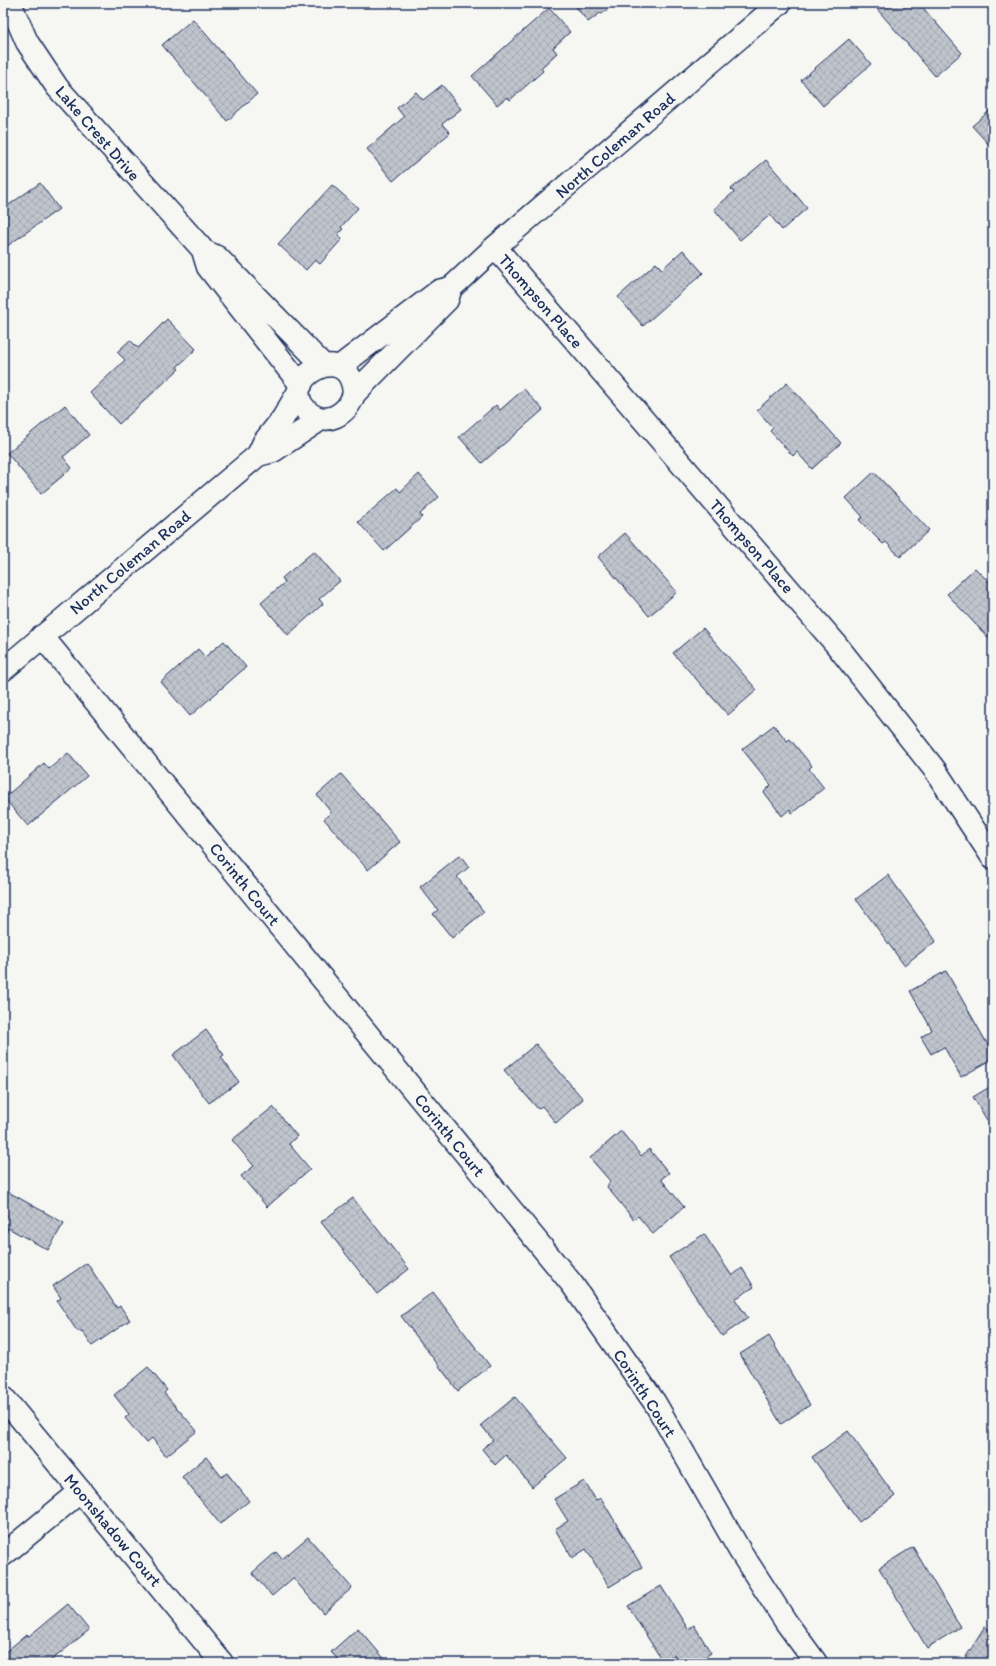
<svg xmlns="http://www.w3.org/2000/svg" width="996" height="1666" font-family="Itim,sans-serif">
<defs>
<pattern id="building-cross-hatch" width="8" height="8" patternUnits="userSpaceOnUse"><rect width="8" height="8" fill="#c0c4cd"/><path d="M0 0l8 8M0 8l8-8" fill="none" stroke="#a4a9b2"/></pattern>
</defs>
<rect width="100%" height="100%" fill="#f6f6f2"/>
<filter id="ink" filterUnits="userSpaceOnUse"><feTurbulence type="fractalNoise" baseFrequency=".025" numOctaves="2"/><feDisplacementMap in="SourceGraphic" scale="8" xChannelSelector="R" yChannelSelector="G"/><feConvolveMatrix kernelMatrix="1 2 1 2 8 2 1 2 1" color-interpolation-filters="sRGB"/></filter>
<g filter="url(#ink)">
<path fill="url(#building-cross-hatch)" stroke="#1b2f5e" d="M 573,3 L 615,3 L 602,14 L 600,13 L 588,22 Z
M 883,3 L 919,3 L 962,53 L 935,76 L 877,9 Z
M 549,8 L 570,32 L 553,48 L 557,53 L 541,68 L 543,71 L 510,100 L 507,97 L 497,105 L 472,76 Z
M 193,19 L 257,94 L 227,121 L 162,45 Z
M 849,39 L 871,64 L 823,106 L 801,80 Z
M 442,85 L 461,109 L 442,124 L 450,133 L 393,181 L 367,149 L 404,117 L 397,108 L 416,92 L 423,100 Z
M 993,108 L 993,149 L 972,126 Z
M 766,160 L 807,208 L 782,230 L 770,215 L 740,240 L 714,209 L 734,192 L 731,189 Z
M 40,183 L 59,209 L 3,249 L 3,209 Z
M 332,185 L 358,208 L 341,227 L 343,229 L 338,234 L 342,239 L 320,264 L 315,260 L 306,270 L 278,244 Z
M 683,250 L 703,273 L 643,326 L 618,297 L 656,263 L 662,269 Z
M 167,319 L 196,349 L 177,367 L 179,369 L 119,424 L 90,393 L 125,360 L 117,352 L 130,340 L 138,348 Z
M 787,383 L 841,443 L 812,469 L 797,452 L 793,456 L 770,431 L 773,428 L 757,410 Z
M 524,389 L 543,410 L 482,463 L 459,437 L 496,405 L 500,410 Z
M 65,405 L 89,435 L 63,457 L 72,468 L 41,494 L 7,453 Z
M 874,472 L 929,530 L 900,557 L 886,542 L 883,544 L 859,520 L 863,517 L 846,498 Z
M 419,474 L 439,497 L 420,514 L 422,517 L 384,551 L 358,522 L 397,488 L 400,492 Z
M 625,533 L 677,592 L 649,616 L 598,557 Z
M 314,551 L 340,581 L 319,599 L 323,604 L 288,635 L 261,603 L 285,582 L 282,578 Z
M 975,568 L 993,586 L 993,643 L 947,594 Z
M 703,628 L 757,690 L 728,715 L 673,653 Z
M 224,641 L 246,667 L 190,716 L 161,682 L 198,649 L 205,657 Z
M 774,725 L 787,741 L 790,739 L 812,766 L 809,769 L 824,788 L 792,813 L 790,809 L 782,816 L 764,792 L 771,785 L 742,749 Z
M 68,753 L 87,776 L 28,826 L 4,798 L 44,763 L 49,769 Z
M 341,774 L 400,842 L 368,870 L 324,819 L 331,812 L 317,795 Z
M 460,855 L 469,867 L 457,877 L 484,912 L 452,938 L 433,914 L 438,910 L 420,887 Z
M 888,875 L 936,941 L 904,965 L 856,899 Z
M 946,971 L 993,1054 L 993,1059 L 961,1077 L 944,1047 L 931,1054 L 921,1037 L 932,1030 L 910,991 Z
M 206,1030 L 224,1055 L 221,1057 L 239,1082 L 209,1103 L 173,1055 Z
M 536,1044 L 583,1099 L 556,1123 L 542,1106 L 538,1109 L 504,1070 Z
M 993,1085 L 993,1130 L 973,1097 Z
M 273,1107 L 297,1136 L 289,1144 L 310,1169 L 267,1207 L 241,1176 L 254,1166 L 232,1140 Z
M 621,1131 L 641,1156 L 649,1149 L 669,1173 L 661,1179 L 684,1207 L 653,1234 L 638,1216 L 634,1220 L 607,1187 L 610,1181 L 590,1158 Z
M 3,1189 L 64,1223 L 48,1250 L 8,1228 L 6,1233 L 3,1232 Z
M 353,1198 L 409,1269 L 377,1294 L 321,1222 Z
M 704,1234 L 732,1276 L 742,1268 L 754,1287 L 735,1299 L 748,1318 L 722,1336 L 669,1257 Z
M 87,1263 L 117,1308 L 120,1306 L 130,1320 L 92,1346 L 82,1331 L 77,1331 L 57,1301 L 61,1298 L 53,1286 Z
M 433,1292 L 490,1366 L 458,1391 L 401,1316 Z
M 769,1336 L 810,1405 L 781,1424 L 740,1354 Z
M 148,1367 L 167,1390 L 164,1393 L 197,1431 L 166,1456 L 152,1438 L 146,1443 L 125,1418 L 129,1414 L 114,1395 Z
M 515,1397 L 567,1458 L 532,1487 L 506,1455 L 495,1465 L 482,1449 L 493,1440 L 481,1425 Z
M 848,1431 L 895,1496 L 859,1522 L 812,1457 Z
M 206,1457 L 222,1477 L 227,1473 L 249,1501 L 220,1524 L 182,1477 Z
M 584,1481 L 596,1500 L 601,1498 L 642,1567 L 609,1587 L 586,1549 L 572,1558 L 555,1529 L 568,1521 L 554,1499 Z
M 308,1537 L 352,1588 L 323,1613 L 293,1578 L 272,1596 L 252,1573 L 276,1552 L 282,1559 Z
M 913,1547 L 960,1627 L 927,1648 L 879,1568 Z
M 661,1586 L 688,1629 L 694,1625 L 711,1653 L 696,1663 L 679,1663 L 674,1655 L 663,1662 L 628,1606 Z
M 68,1604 L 89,1630 L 48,1663 L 3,1663 L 3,1654 L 26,1635 L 29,1636 Z
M 985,1627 L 993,1632 L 993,1663 L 962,1663 Z
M 358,1628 L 388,1663 L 341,1663 L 331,1652 Z"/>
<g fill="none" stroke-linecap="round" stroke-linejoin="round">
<defs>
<path id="minor" d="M 10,3 L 27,42 L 57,87 L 204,251 L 217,257 L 323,365
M 495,247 L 835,643 L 935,770 L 993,858
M 204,254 L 208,267 L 301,385
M 339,367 L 439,291 L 451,288 L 495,247 L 780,3
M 354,394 C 351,336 273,379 307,411 C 325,428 347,415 354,394 L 447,300 L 449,294
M 258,455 L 264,442 L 283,418 L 298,393
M 42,636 L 572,1284 L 655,1403 L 740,1551 L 786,1622 L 816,1663
M 3,670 L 258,455 L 273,451 L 321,419
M 3,1397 L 222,1663
M 3,1555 L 81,1491"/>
</defs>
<use href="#minor" stroke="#1b2f5e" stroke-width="25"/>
<use href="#minor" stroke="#f6f6f2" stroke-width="22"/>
</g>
</g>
<g text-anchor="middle" stroke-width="4" stroke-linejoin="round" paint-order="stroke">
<g font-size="17" fill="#1b2f5e" stroke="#f6f6f2">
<text transform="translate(98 133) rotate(49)" y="6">Lake Crest Drive</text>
<text transform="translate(615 145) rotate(-41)" y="6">North Coleman Road</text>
<text transform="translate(541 301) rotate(49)" y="6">Thompson Place</text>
<text transform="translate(752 546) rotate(49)" y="6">Thompson Place</text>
<text transform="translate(130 562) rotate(-40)" y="6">North Coleman Road</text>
<text transform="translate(245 884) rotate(51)" y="6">Corinth Court</text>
<text transform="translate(450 1135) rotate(51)" y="6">Corinth Court</text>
<text transform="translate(645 1393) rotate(57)" y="6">Corinth Court</text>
<text transform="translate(113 1530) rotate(50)" y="6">Moonshadow Court</text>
</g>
</g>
<rect width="996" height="1666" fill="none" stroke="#f6f6f2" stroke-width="16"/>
<rect x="8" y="8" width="980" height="1650" fill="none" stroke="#1b2f5e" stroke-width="1.5" filter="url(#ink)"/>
</svg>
